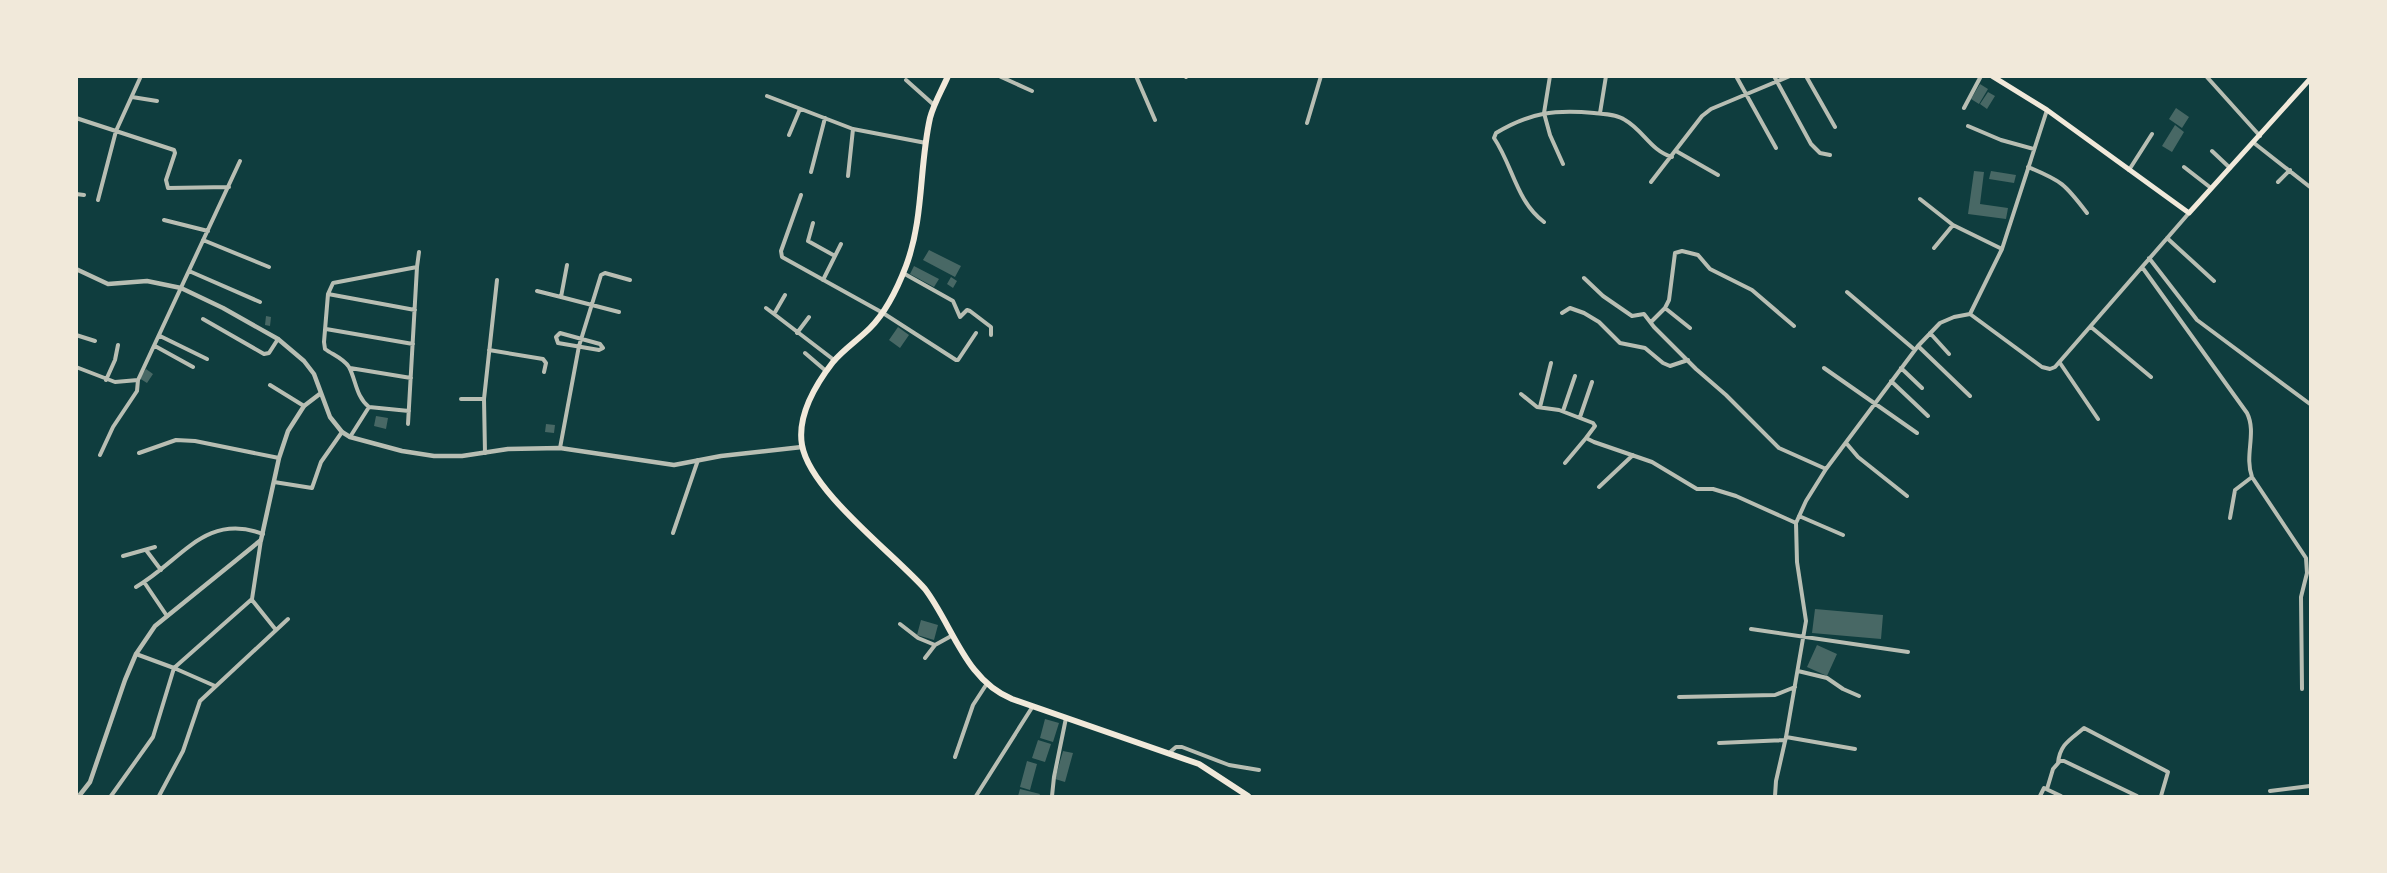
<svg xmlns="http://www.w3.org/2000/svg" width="2387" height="873" font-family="'Public Sans',sans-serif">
<rect width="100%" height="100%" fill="#0f3d3e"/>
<path fill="#486865" d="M 1980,84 L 1988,89 L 1979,104 L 1971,99 Z
M 1988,92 L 1995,96 L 1987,109 L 1980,104 Z
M 2176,108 L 2189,117 L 2182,128 L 2169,119 Z
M 2175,125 L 2184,132 L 2172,152 L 2162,146 Z
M 1974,171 L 1984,172 L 1980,204 L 2008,208 L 2006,219 L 1968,214 Z
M 1991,171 L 2016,175 L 2014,183 L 1989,179 Z
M 929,250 L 961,266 L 955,277 L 923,260 Z
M 914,266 L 939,279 L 934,287 L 910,274 Z
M 951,277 L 957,281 L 953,288 L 947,284 Z
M 266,316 L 271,317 L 270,326 L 265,325 Z
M 898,327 L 909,335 L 900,348 L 889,340 Z
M 146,369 L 153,374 L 147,383 L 139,378 Z
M 376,416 L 388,418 L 386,429 L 374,426 Z
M 546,424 L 555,425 L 554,433 L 545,432 Z
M 1815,609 L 1883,615 L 1881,639 L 1812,633 Z
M 921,620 L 938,625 L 934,640 L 917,635 Z
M 1817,645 L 1837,654 L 1827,676 L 1807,667 Z
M 1045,719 L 1059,723 L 1053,742 L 1040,738 Z
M 1038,740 L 1051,744 L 1045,762 L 1032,758 Z
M 1063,751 L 1073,753 L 1065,782 L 1055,779 Z
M 1027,761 L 1037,764 L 1030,790 L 1020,787 Z
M 1020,789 L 1040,794 L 1039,796 L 1018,796 Z"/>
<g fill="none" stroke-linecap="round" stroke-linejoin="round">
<path stroke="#b8beb3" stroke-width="4" d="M 999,76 L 1032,91
M 1136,76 L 1155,120
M 1550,76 L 1544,113 L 1550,135 L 1563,164
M 1736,76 L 1776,148
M 1774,76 L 1811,144 L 1820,153 L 1830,155
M 1806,76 L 1835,127
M 2206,76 L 2260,136
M 1186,77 L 1187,76
M 906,80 L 934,105
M 767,96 L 853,129 L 926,143
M 132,97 L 157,101
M 1964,108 L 1981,76
M 1600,113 L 1606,76
M 76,118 L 174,150 L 175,153 L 166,180 L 168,188 L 229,187
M 1307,123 L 1321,76
M 1968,126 L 2001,140 L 2034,149
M 789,135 L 800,109
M 2254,143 L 2310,187
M 1676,151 L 1718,175
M 2212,151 L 2230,168
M 2028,167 C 2062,181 2065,184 2087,213
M 2184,167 L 2211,188
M 2129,170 L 2152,134
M 811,172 L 825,118
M 848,176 L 853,129
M 1651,182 L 1702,116 L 1711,109 L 1790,76
M 2278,182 L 2290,170
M 76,194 L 84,195
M 801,195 L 781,251 L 782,257 L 883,313 L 956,360 L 958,360 L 976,333
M 1920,199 L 1953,225 L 2002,249
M 98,200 L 116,131 L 141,76
M 164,220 L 208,231
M 1544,222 C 1516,201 1513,166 1494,138 L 1496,133 C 1529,113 1555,109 1594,113 C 1604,114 1617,114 1625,120 C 1643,130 1651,151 1672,157
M 813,223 L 808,241 L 835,256
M 2167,238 L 2214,281
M 203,240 L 269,267
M 1934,248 L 1953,225
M 2149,258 L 2197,320 L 2310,404
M 567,265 L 561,297 L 619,312
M 417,267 L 419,252
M 2142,267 L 2247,413 C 2257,433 2244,455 2252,477 L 2306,558 L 2307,573 L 2301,597 L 2302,689
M 189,271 L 260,302
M 903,273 L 953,301 L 960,317 L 967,310 L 970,311 L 991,327 L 991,335
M 1584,278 L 1603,296 L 1632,316 L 1644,314 L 1654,327 L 1696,369 L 1726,395 L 1779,448 L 1826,469
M 823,280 L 841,244
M 537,291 L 561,297
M 1847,292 L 1915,350
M 328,294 L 415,310
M 785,295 L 774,314 L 834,360
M 766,308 L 774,314
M 1665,308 L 1669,300 L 1675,253 L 1682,251 L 1698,255 L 1710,269 L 1752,290 L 1794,326
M 1562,313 L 1570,308 L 1584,313 L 1599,322 L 1620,343 L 1645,348 L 1663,363 L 1670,366 L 1688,360
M 1970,314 L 2042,367 L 2050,369 L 2055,367 L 2189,213
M 1970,314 L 2002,249 L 2047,110
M 203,319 L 264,354 L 269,353 L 278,339
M 1651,322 L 1665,308 L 1690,328
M 2091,327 L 2151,377
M 326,329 L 413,344
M 560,333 L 600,344 L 603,348 L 599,350 L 558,343 L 556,337 Z
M 797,333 L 809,317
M 1930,333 L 1949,354
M 76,335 L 95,341
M 160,336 L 207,359
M 155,346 L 193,367
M 1918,346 L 1970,396
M 489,350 L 543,359 L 546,363 L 544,372
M 805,353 L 826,371
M 2060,363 L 2098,419
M 76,367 L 115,382 L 138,380 L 240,161
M 350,368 L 411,378
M 1824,368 L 1917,433
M 1901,368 L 1922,388
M 106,380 L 115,360 L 118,345
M 1891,381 L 1928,416
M 270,385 L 304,406
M 1521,394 L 1537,407 L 1559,410 L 1593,423 L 1595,426 L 1586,438 L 1594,442 L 1652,462 L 1697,489 L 1713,489 L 1736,496 L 1796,523
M 461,399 L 484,399
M 1540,407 L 1551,363
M 1563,411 L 1575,376
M 1580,417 L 1592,382
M 408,424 L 417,267 L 333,283 L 328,294 L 324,342 L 325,349 C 333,355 343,358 349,367 C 356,380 356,397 369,407 L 409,411
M 350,437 L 369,407
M 1847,444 L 1858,457 L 1907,496
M 560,448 L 579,346 L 601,275 L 605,273 L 630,280
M 139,453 L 176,440 L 195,441 L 279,458
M 485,453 L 484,399 L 497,280
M 100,455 L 113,427 L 137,391 L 138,380
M 1565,463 L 1586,438
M 274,482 L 312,488 L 321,462 L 342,432
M 1599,487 L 1633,455
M 1799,516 L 1843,535
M 2230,518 L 2235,490 L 2252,477
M 673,533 L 698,460
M 146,550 L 161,570
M 123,556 L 155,547
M 144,582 L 167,616
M 136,587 C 181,561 205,512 263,534
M 252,600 L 276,630
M 900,624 L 918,638 L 935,645
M 1751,629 L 1908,652
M 136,654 L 174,668 L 215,686
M 925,658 L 935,645 L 953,635
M 1798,671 L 1827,678 L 1843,689 L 1859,696
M 1679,697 L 1775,695 L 1795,687
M 1786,737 L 1855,749
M 1719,743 L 1785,740
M 1169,753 L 1176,747 L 1182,747 L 1229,765 L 1259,770
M 955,757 L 973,705 L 986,685
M 2058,763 C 2060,744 2070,740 2084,728 L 2168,772 L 2161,796
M 2047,789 L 2053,769 L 2060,761 L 2064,761 L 2137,796
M 2270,791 L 2310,786
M 111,796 L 153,737 L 174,668 L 252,599 L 261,540
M 159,796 L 183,751 L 200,701 L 288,619
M 976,796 L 1033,706
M 1052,796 L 1054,777 L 1066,718
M 1775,796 L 1776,781 L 1786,737 L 1806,621 L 1797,562 L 1796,523 L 1806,501 L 1826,469 L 1918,346 L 1940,323 L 1954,317 L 1970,314
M 2040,796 L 2044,788 L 2061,796"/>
<path stroke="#b8beb3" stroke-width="4.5" d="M 76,269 L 108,284 L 147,281 L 181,288 L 223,308 L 278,339 L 304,361 L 314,374 L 330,417 L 342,432 L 350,437 L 402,451 L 434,456 L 462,456 L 508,449 L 560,448 L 674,465 L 721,456 L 802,447
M 79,796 L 90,782 L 125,680 L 136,654 L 155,626 L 261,540 L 279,458 L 288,431 L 304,406 L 321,393"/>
<path stroke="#f1e9da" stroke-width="5" d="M 1992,76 L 2047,110 L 2189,213 L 2310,79"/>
<path stroke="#f1e9da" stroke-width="6" d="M 948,76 C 942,90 934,103 930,118 C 919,167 924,218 906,266 C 898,287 886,312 870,328 C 858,340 844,349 833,362 C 816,384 797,416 802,445 C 810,491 893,553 925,589 C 953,626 965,680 1012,699 L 1199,764 L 1248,796"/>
</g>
<rect width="2387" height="873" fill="none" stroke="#f1e9da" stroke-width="156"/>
</svg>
